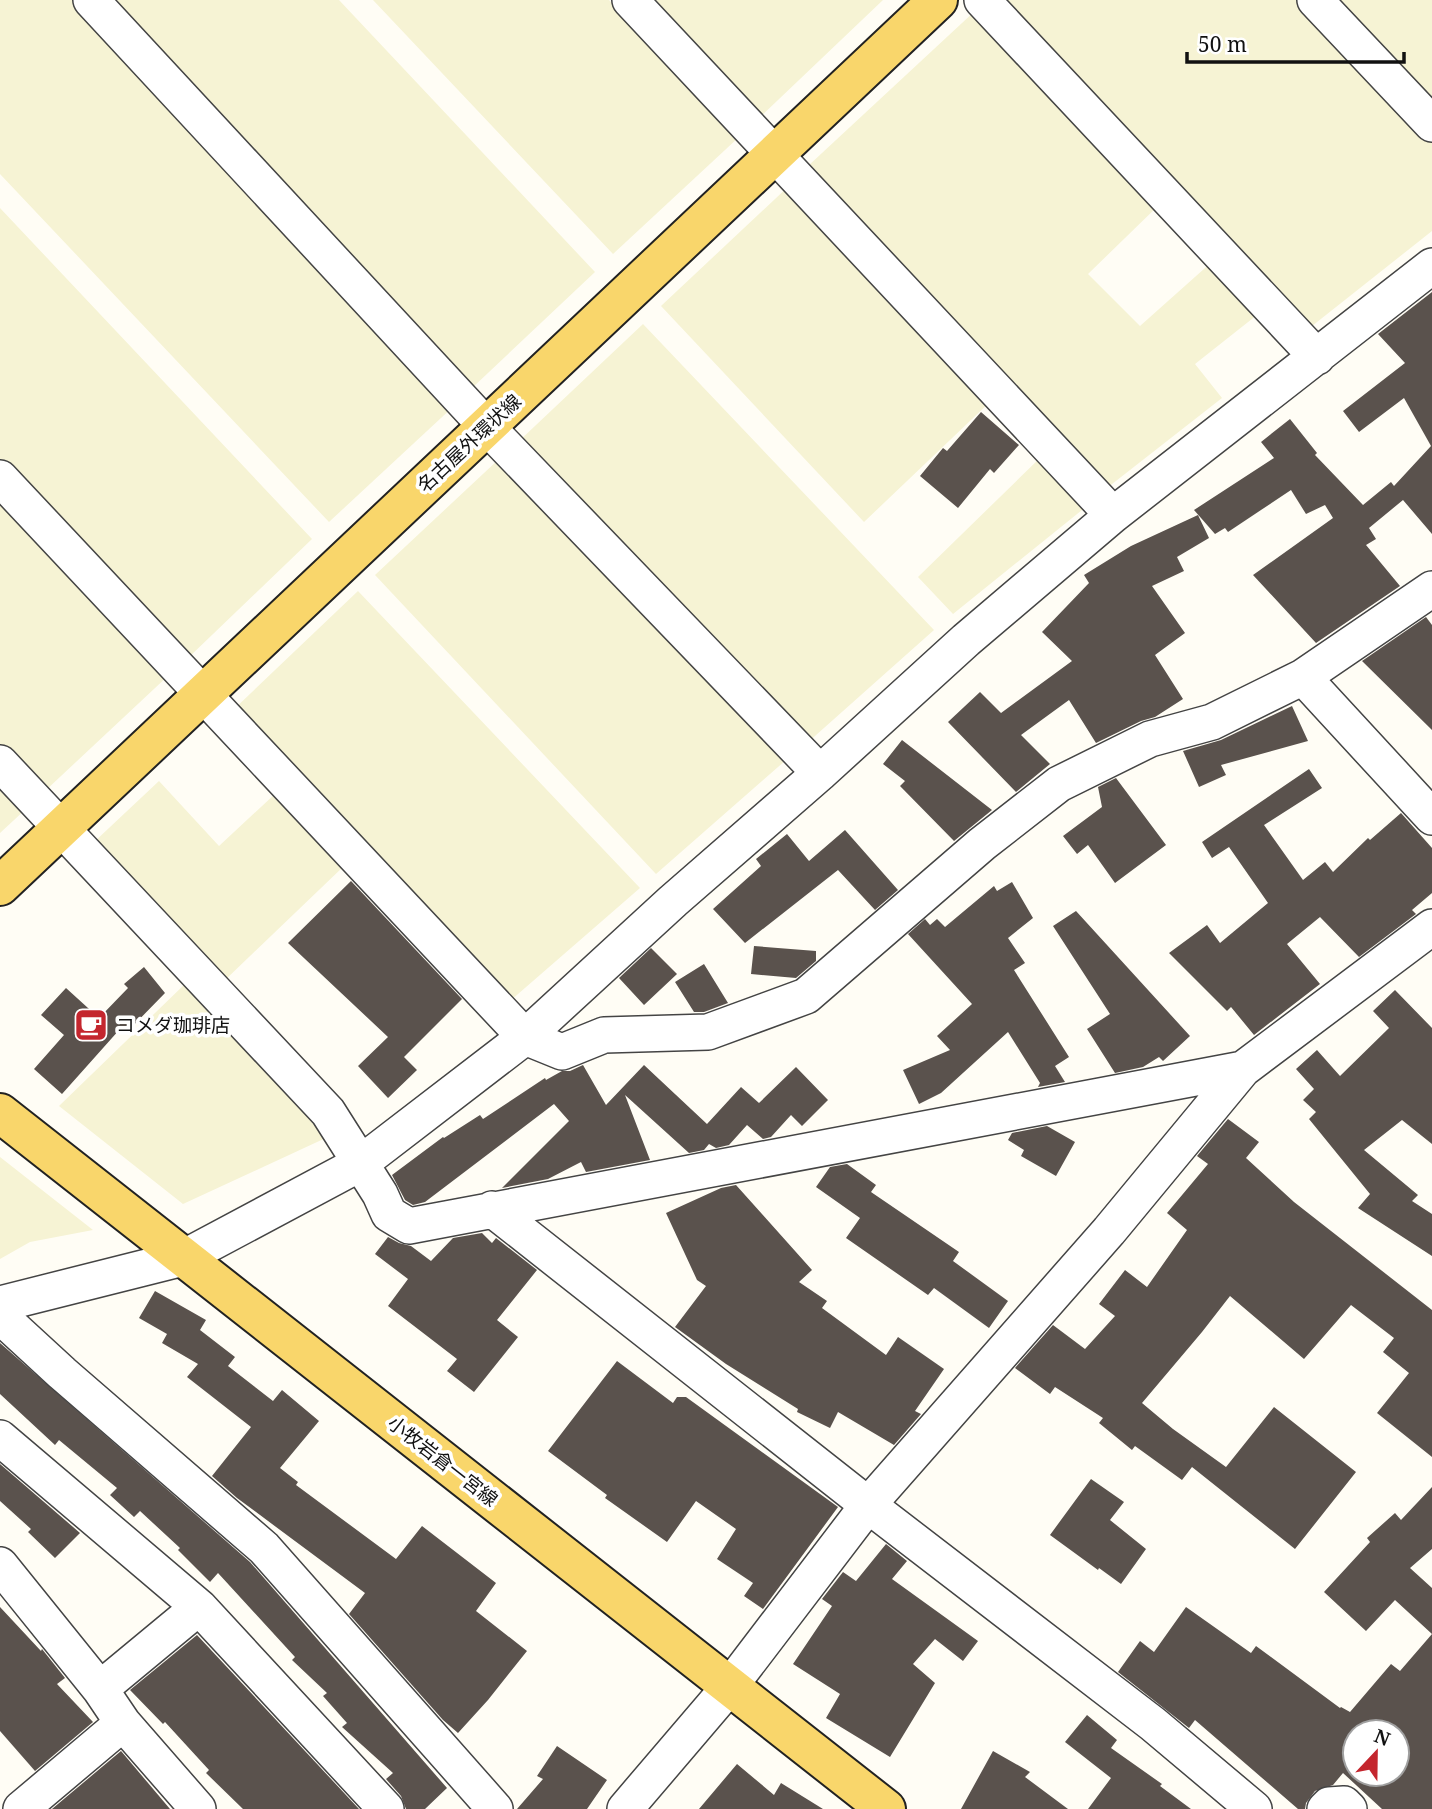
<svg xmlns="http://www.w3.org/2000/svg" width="1432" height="1809" font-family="'Noto Serif','Noto Sans JP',serif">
<rect width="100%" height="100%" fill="#fffdf5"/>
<path fill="#f6f3d4" d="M 0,0 L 73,0 L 455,405 L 329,522 L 0,174 Z
M 104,0 L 339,0 L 595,272 L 471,389 Z
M 373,0 L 609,0 L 739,137 L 613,254 Z
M 644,0 L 883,0 L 757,120 Z
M 999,0 L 1296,0 L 1432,143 L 1432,231 L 1307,330 Z
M 1332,0 L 1432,0 L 1432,106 Z
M 976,10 L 1161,203 L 1088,274 L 1140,326 L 1214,260 L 1262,311 L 1195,364 L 1222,398 L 1107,488 L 808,166 Z
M 792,183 L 992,400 L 864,522 L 661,306 Z
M 0,208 L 312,539 L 187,659 L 0,461 Z
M 643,324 L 934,630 L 806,744 L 518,442 Z
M 1043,455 L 1087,506 L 953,614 L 918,577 Z
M 499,459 L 786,760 L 656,874 L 375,575 Z
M 0,493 L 170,674 L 45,791 L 0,749 Z
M 358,591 L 640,888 L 510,1001 L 232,711 Z
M 0,780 L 27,808 L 0,833 Z
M 159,781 L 219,846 L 276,793 L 344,866 L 223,982 L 93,843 Z
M 187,982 L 330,1136 L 183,1204 L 59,1106 Z
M 0,1157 L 93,1230 L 30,1242 L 0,1259 Z"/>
<path fill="#5a524d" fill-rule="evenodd" d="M 1432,292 L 1432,534 L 1403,500 L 1369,528 L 1376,539 L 1366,545 L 1400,586 L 1316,643 L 1253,575 L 1333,518 L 1325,505 L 1306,514 L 1291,490 L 1228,532 L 1225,528 L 1215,534 L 1194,510 L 1274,458 L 1261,442 L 1290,419 L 1317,453 L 1315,455 L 1363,505 L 1391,482 L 1394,486 L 1431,446 L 1404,398 L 1359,432 L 1343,411 L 1405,363 L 1378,334 Z
M 981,412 L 1019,445 L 994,473 L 990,469 L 958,508 L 920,476 L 943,448 L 947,451 Z
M 1198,515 L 1209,538 L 1177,557 L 1184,571 L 1152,586 L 1185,633 L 1155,655 L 1183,699 L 1155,717 L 1141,721 L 1096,743 L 1069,700 L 1021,735 L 1050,764 L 1016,792 L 948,722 L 980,692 L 1001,713 L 1072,661 L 1042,632 L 1089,583 L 1084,575 L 1131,546 Z
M 1426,617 L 1432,625 L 1432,730 L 1362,661 Z
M 1292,706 L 1308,741 L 1221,765 L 1226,775 L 1199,787 L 1183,751 L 1221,740 Z
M 902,740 L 992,810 L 954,841 L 900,786 L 905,781 L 883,764 Z
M 1309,769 L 1322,788 L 1264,825 L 1303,880 L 1325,862 L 1333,872 L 1368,838 L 1370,840 L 1401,813 L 1432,848 L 1432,893 L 1412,910 L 1416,914 L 1359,957 L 1320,917 L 1287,944 L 1320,984 L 1254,1035 L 1231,1007 L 1227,1011 L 1169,953 L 1207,925 L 1220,943 L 1268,903 L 1229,847 L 1212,858 L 1202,842 Z
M 1116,778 L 1166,845 L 1115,883 L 1088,845 L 1077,854 L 1063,836 L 1102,807 L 1098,787 Z
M 845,830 L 898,890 L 875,910 L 838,870 L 745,943 L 713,909 L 761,866 L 756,859 L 787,834 L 809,861 Z
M 351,881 L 462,999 L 404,1057 L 417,1070 L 388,1098 L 358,1066 L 388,1037 L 288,943 Z
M 1012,882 L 1033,918 L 1008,938 L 1025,963 L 1014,970 L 1069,1057 L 1055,1066 L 1065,1082 L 1038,1087 L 1040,1083 L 1008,1032 L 941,1093 L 919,1104 L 903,1070 L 950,1050 L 937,1036 L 972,1004 L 908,934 L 925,919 L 930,925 L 937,919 L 945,927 L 994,886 L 997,891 Z
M 1076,911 L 1190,1036 L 1163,1061 L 1159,1057 L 1143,1067 L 1115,1073 L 1087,1029 L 1110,1014 L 1053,926 Z
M 754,946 L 816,951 L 816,961 L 796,978 L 751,974 Z
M 651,948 L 677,974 L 644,1005 L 619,978 Z
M 704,964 L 728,1003 L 704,1012 L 694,1012 L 675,982 Z
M 144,967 L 165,993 L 125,1034 L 120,1029 L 62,1094 L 34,1069 L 64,1035 L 41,1015 L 66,988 L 99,1018 L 128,988 L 124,984 Z
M 1395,990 L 1432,1028 L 1432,1144 L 1402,1120 L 1364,1150 L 1418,1195 L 1412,1201 L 1432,1214 L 1432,1256 L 1358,1208 L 1370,1194 L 1309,1119 L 1316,1112 L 1303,1100 L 1314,1089 L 1296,1069 L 1317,1050 L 1340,1076 L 1389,1028 L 1373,1011 Z
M 583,1065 L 606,1105 L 644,1065 L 707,1124 L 741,1087 L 759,1103 L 796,1067 L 828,1100 L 802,1126 L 791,1115 L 771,1137 L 763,1139 L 747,1125 L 729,1145 L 716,1148 L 709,1144 L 704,1150 L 689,1153 L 625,1095 L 650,1160 L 586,1172 L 581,1162 L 548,1179 L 502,1188 L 569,1121 L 554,1104 L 425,1202 L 413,1205 L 405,1200 L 392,1175 L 443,1137 L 444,1138 L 480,1115 L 483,1119 L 545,1078 L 546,1080 L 562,1071 L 570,1071 Z
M 1228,1119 L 1259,1142 L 1246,1158 L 1294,1202 L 1432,1310 L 1432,1457 L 1377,1413 L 1409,1373 L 1383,1352 L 1394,1338 L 1351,1305 L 1304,1359 L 1230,1296 L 1202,1332 L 1142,1403 L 1173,1429 L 1226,1467 L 1274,1407 L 1356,1472 L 1295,1549 L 1192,1467 L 1182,1480 L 1135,1446 L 1132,1450 L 1099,1423 L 1103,1418 L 1055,1387 L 1050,1394 L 1015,1368 L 1053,1325 L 1085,1349 L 1115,1316 L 1099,1304 L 1125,1270 L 1147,1287 L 1187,1230 L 1167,1213 L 1208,1164 L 1197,1156 Z
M 1047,1126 L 1075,1142 L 1056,1176 L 1021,1156 L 1024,1150 L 1008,1140 L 1012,1133 Z
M 847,1164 L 876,1185 L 871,1192 L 959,1252 L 953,1261 L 1008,1301 L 989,1328 L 934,1288 L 928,1295 L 846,1238 L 860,1218 L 816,1187 L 830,1167 Z
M 736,1185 L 812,1270 L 799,1282 L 827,1301 L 822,1308 L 886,1355 L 898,1337 L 944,1369 L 915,1411 L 921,1414 L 894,1445 L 838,1412 L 830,1428 L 797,1412 L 798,1409 L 726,1364 L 675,1327 L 706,1286 L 697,1280 L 666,1213 L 721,1188 Z
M 482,1233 L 492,1243 L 496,1238 L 537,1270 L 497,1320 L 518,1337 L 474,1392 L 447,1371 L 457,1359 L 388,1306 L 408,1279 L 375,1254 L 388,1237 L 399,1243 L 411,1246 L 431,1261 L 453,1238 Z
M 155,1291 L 206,1320 L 200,1330 L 235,1357 L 228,1366 L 273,1401 L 282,1390 L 319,1421 L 280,1468 L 298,1482 L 296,1485 L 396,1559 L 422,1526 L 496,1583 L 476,1611 L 527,1651 L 488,1700 L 458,1733 L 443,1720 L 349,1614 L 365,1593 L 237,1498 L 212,1476 L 251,1427 L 187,1377 L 198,1364 L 162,1343 L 167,1334 L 139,1318 Z
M 0,1343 L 250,1562 L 447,1788 L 425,1809 L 406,1809 L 401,1796 L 386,1779 L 393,1773 L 342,1727 L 347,1723 L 323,1696 L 327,1693 L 292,1660 L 295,1657 L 218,1573 L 210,1582 L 178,1550 L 180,1548 L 140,1511 L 134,1517 L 110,1495 L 117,1488 L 59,1440 L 55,1445 L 0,1394 Z
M 617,1361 L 673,1403 L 677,1397 L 686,1397 L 838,1507 L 763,1609 L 744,1596 L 753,1583 L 717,1559 L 736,1529 L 696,1501 L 667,1542 L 605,1498 L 607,1495 L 548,1451 Z
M 0,1464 L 80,1533 L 55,1558 L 28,1532 L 31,1529 L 0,1501 Z
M 1091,1479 L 1124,1502 L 1110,1520 L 1146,1549 L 1121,1584 L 1099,1568 L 1098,1570 L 1050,1535 Z
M 1432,1487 L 1432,1549 L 1410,1568 L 1432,1588 L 1432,1809 L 1382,1809 L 1343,1773 L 1333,1785 L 1315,1791 L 1306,1803 L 1305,1809 L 1298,1809 L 1195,1720 L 1189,1728 L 1118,1672 L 1140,1641 L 1154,1652 L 1186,1607 L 1251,1653 L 1256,1646 L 1340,1708 L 1341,1707 L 1350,1712 L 1391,1664 L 1400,1671 L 1432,1634 L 1395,1600 L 1366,1631 L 1324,1592 L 1370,1542 L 1367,1538 L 1395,1513 L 1401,1520 ZM 1355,1732 L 1397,1732 L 1397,1774 L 1355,1774 Z
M 886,1544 L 907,1561 L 892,1579 L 978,1641 L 963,1661 L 935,1639 L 913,1664 L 935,1683 L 890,1757 L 826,1718 L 840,1694 L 793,1664 L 832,1606 L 822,1599 L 843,1572 L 856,1581 Z
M 0,1607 L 41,1651 L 42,1649 L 65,1678 L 57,1684 L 93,1722 L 35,1771 L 0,1731 Z
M 197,1635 L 359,1809 L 243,1809 L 206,1773 L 209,1770 L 165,1722 L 163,1724 L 130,1690 Z
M 1087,1715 L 1117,1740 L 1111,1748 L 1162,1784 L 1160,1786 L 1191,1809 L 1088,1809 L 1111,1778 L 1065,1742 Z
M 557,1746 L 607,1780 L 587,1809 L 517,1809 L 543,1779 L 537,1776 Z
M 121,1751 L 170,1809 L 52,1809 Z
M 993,1751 L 1030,1772 L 1025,1777 L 1068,1809 L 961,1809 Z
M 737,1764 L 774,1795 L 781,1783 L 823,1809 L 699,1809 Z"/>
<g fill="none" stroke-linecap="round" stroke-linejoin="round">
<defs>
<path id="minor" d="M 91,0 L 487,427 L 820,773
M 630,0 L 1113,515
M 982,0 L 1317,357
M 1315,0 L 1432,124
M 0,478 L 525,1037 L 562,1052 L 604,1035 L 708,1032 L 806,996 L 982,844 L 1059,784 L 1150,739 L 1212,722 L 1303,677 L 1432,589
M 1303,677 L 1432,817
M 0,763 L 328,1112 L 380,1194 L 389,1214 L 409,1226 L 1243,1069
M 492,1209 L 868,1505 L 1153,1724 L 1254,1809
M 0,1304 L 183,1258 L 361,1163 L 525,1037 L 673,901 L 820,773 L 966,640 L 1113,515 L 1432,266
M 0,1316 L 62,1373 L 264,1548 L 495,1809
M 0,1438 L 199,1607 L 386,1809
M 0,1565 L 100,1689 L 123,1723 L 198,1809
M 100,1689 L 199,1607
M 21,1809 L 123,1723
M 625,1809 L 730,1686 L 868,1505 L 1109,1231 L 1243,1069 L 1432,927
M 1325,1809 L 1329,1805 L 1344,1804 L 1349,1809"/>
<path id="major" d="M 0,886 L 938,0
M 0,1113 L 886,1809"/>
</defs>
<use href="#minor" stroke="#444" stroke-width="38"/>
<use href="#major" stroke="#222" stroke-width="42"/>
<use href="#minor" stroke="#fff" stroke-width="35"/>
<use href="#major" stroke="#f9d66b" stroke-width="38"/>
</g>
<defs>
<symbol id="cafe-square" viewBox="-11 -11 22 22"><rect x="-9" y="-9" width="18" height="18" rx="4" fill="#c4262e" stroke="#fff"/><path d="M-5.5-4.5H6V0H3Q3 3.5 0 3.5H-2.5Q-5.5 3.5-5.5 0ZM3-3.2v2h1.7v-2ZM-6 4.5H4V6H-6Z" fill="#fff"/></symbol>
</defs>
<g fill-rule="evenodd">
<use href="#cafe-square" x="72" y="1006" width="38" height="38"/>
</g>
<g text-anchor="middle" stroke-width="7" stroke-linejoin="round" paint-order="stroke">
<g font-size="19" fill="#111" stroke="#fff">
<text transform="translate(469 443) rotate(-43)" y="7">名古屋外環状線</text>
<text transform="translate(443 1461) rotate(38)" y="7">小牧岩倉一宮線</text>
</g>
<g font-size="19" fill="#111" stroke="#fff" text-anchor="start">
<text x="116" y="1032">コメダ珈琲店</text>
</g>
</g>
<g transform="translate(1376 1753) rotate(22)"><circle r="33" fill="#ffffff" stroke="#a0a0a0" stroke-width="2"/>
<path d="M0-5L12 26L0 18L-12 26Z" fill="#c4262e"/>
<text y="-10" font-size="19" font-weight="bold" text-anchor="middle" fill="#111111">N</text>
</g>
<path d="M1187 52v10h217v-10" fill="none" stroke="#111111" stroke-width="3.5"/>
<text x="1198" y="52" font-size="21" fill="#111111" stroke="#ffffff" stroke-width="5" paint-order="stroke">50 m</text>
</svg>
